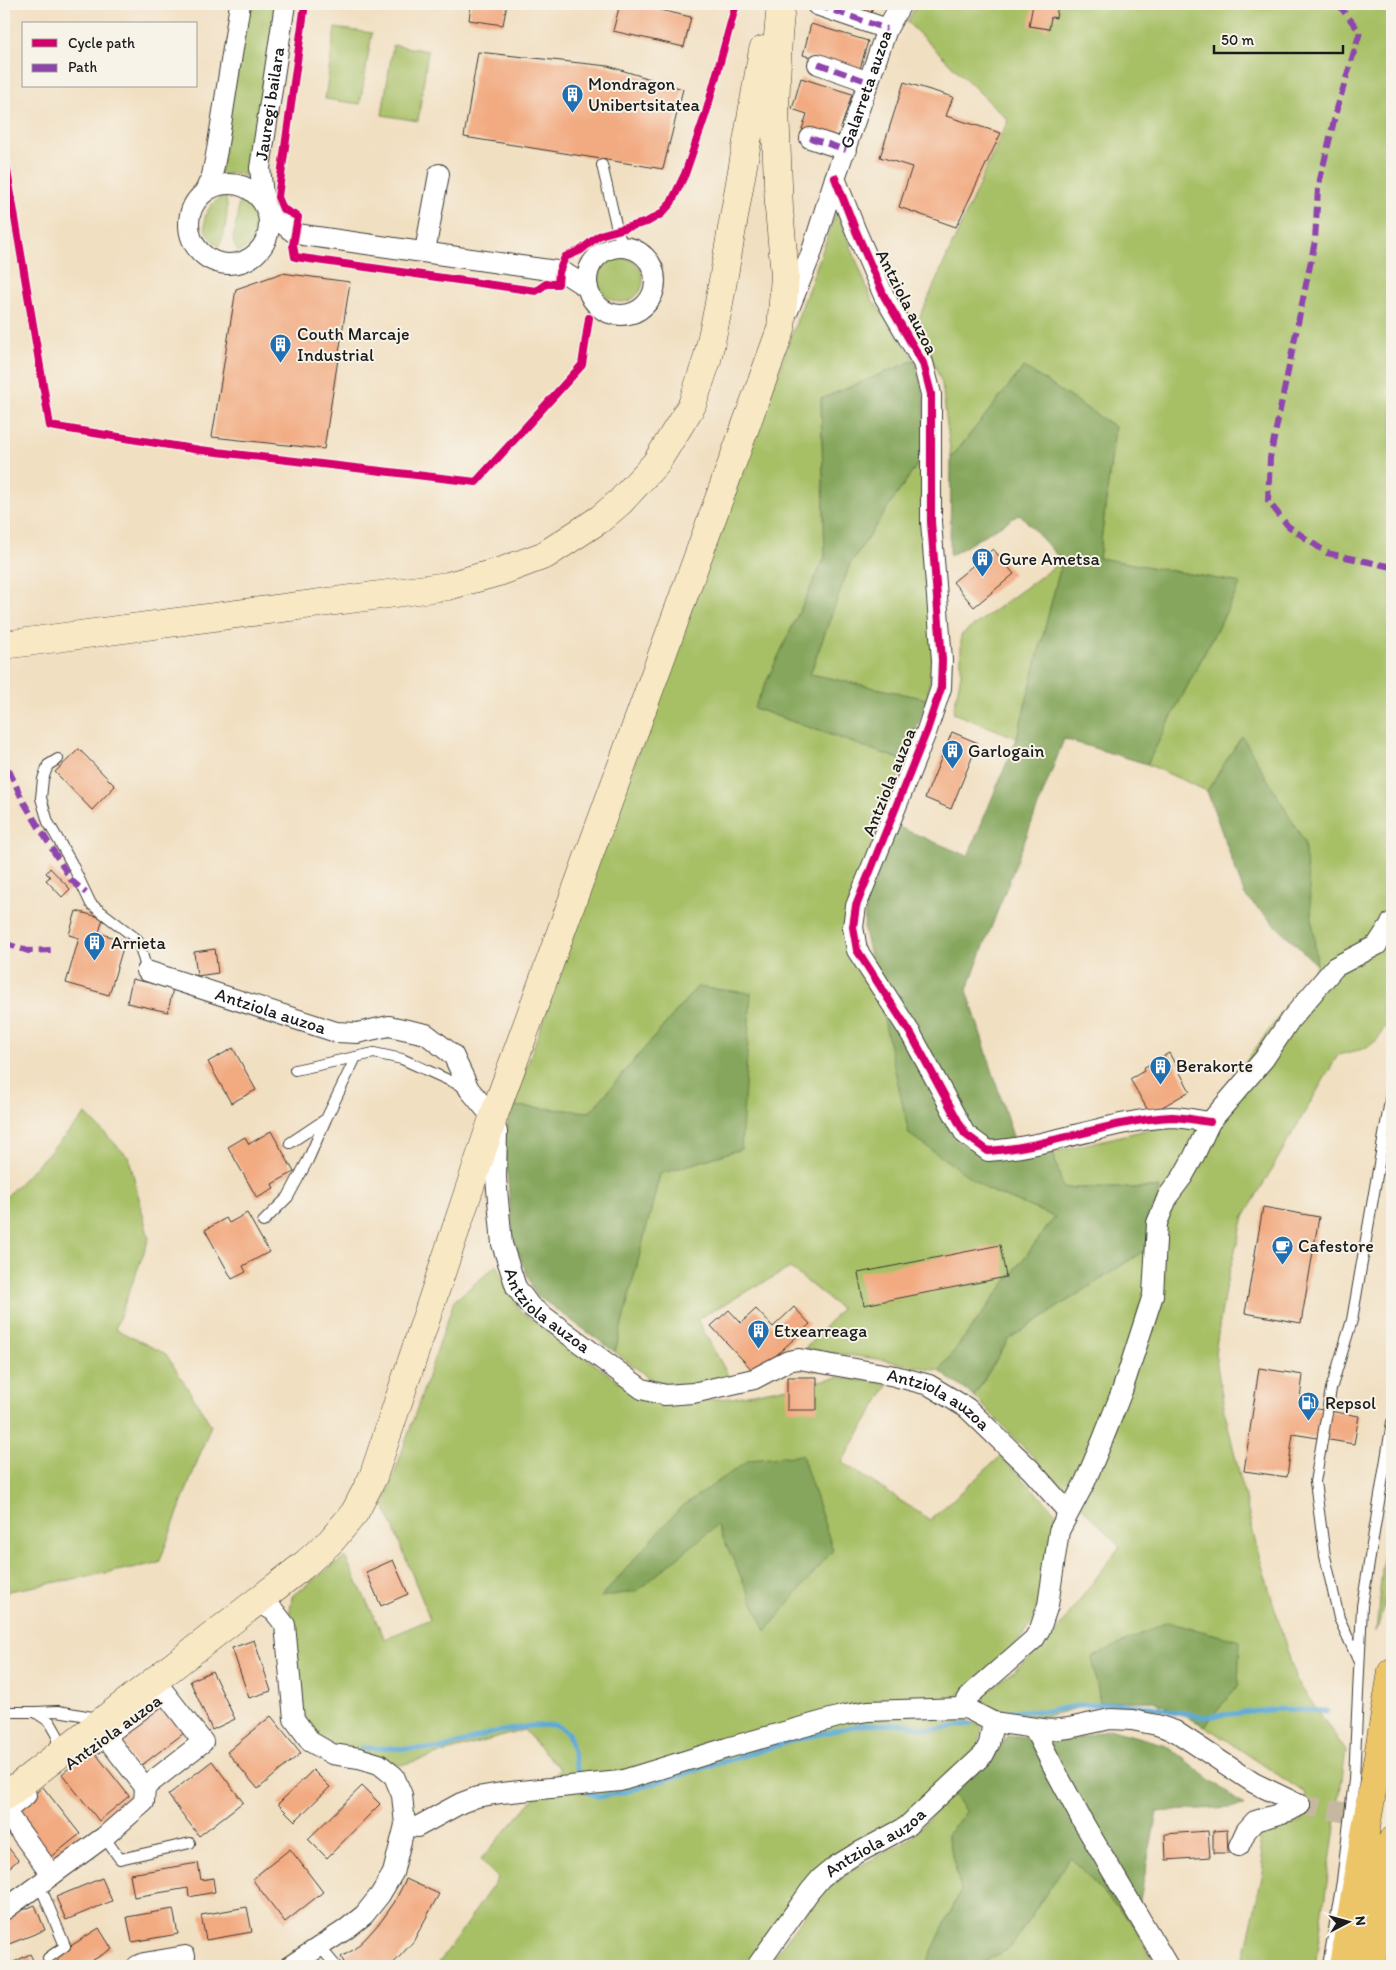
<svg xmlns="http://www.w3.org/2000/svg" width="1396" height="1970" font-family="Itim,sans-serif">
<rect width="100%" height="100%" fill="#f7f3e8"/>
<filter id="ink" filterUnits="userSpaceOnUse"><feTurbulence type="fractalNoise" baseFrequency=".02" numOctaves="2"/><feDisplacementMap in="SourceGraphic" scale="10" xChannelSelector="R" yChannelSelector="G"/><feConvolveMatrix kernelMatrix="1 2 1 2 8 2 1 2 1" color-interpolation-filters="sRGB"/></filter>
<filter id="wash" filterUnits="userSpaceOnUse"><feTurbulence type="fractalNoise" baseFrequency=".0096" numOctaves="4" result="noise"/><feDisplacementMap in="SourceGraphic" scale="20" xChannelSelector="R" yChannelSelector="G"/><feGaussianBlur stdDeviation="1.12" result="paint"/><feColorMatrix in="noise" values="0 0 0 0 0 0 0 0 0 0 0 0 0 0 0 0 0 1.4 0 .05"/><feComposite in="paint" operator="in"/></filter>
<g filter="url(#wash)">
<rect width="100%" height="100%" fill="#f1dfc1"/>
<path fill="#a7c066" stroke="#626e41" d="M 246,4 L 279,4 L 253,178 L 233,173 L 220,175 Z
M 917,4 L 1392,4 L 1392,1015 L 1377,1040 L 1367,1048 L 1338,1055 L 1244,1217 L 1225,1289 L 1215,1353 L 1225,1413 L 1256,1545 L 1296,1680 L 1346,1751 L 1315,1966 L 1242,1966 L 1264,1868 L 1258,1835 L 1301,1822 L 1305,1793 L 1205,1726 L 1238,1685 L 1093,1657 L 1100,1702 L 1039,1718 L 985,1709 L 983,1695 L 1046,1645 L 1120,1546 L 974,1396 L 1009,1339 L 1145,1250 L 1160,1188 L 1062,1188 L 1053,1152 L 1176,1123 L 1197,1128 L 1317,965 L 1242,736 L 1207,791 L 1147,764 L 1241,583 L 1099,558 L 1115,427 L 1024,367 L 951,458 L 942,384 L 918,321 L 1008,120 L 907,22 Z
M 335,28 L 372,33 L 360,104 L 325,99 Z
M 393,45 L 428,51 L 418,121 L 382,115 Z
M 225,195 C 230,205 225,237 219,246 C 196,230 202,207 225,195 Z
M 244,196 C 260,207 268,228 251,243 C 246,247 243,250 238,252 C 233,244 231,236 236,228 L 235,225 L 238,217 L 238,206 Z
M 837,211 L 871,298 L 915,360 L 821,399 L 825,557 L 754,708 L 905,761 L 849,903 L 846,950 L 879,998 L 988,1190 L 1055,1217 L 939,1371 L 884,1360 L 805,1349 L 841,1309 L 790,1268 L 697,1319 L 729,1377 L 687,1385 L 656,1383 L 615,1352 L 660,1174 L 741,1149 L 697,987 L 590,1112 L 513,1106 L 599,860 Z
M599 280a22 22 0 1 1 44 0a22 22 0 1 1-44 0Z
M 925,453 L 923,558 L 934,653 L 927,699 L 810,674 L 850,564 Z
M 1062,561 L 1017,738 L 953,713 L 961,674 L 961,635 Z
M 86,1114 L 129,1158 L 149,1239 L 115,1329 L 166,1354 L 211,1425 L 159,1563 L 9,1591 L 4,1594 L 4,1199 Z
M 497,1265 L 520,1311 L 649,1403 L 732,1398 L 839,1377 L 889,1384 L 842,1462 L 930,1520 L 1001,1456 L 1057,1514 L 1036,1618 L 1011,1651 L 955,1698 L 968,1721 L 982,1727 L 978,1749 L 901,1820 L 819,1868 L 747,1966 L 437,1966 L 498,1878 L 480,1860 L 560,1769 L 524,1730 L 401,1765 L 318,1740 L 301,1717 L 289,1615 L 293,1595 L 345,1557 L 385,1639 L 430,1619 L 384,1504 L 454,1301 Z
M 1392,1490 C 1392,1538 1392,1586 1376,1632 L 1386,1528 Z
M 952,1793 L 967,1812 L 947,1835 L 961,1890 L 925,1966 L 767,1966 L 828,1884 L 912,1837 Z
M 1070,1857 L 1135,1926 L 1155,1966 L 977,1966 L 1011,1947 Z"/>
<path fill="#85a65b" stroke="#50613c" d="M 915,360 L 924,398 L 925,453 L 850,564 L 810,674 L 927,699 L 905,761 L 754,708 L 825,557 L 821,399 Z
M 1024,367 L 1115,427 L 1099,558 L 1241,583 L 1147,764 L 1064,739 L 967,990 L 1019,1156 L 1053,1152 L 1063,1188 L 1160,1188 L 1145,1250 L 1009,1339 L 974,1396 L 939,1371 L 1055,1217 L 988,1190 L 909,1134 L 864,930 L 865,903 L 896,826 L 968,856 L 1017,738 L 1062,561 L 1020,514 L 950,556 L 951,458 Z
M 1242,736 L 1304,841 L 1317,965 L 1245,896 L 1207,791 Z
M 697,987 L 751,993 L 741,1149 L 660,1174 L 615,1352 L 535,1294 L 513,1239 L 504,1135 L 513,1106 L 590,1112 Z
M 802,1455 L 833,1550 L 766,1631 L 717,1525 L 637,1591 L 601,1597 L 680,1508 L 749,1460 Z
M 1167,1622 L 1240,1641 L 1238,1685 L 1205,1726 L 1154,1701 L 1100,1702 L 1092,1657 Z
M 1109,1729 L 1166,1745 L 1244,1806 L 1157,1812 L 1135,1926 L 1070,1857 L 1011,1947 L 977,1966 L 925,1966 L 961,1890 L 947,1835 L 966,1812 L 952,1793 L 992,1758 L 1008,1735 L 1068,1741 Z"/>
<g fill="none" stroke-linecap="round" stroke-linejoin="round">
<path stroke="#5ca9d5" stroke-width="5" d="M 1004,1714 L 1011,1711 L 1047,1711 L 1081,1705 L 1113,1704 L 1150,1707 L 1204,1717 L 1279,1709 L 1327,1711
M 361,1748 L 442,1749 L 491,1733 L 529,1726 L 556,1725 L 568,1733 L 578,1772
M 589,1793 L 599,1797 L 625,1792 L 798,1739 L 860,1725 L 905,1724 L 931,1730 L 971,1724"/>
</g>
<g id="blocks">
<path fill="#f2aa81" d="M 471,4 L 507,4 L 503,25 L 469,20 Z
M 620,4 L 633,4 L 691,17 L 684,47 L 613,31 Z
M 823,4 L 874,4 L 869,19 Z
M 1033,4 L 1058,4 L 1056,18 L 1051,17 L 1049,29 L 1029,26 Z
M 811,24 L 868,41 L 859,72 L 803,55 Z
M 478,52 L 608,66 L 683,89 L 663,169 L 464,137 Z
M 801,78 L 852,94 L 837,141 L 802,129 L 807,114 L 792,109 Z
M 904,82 L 953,97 L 946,116 L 1001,133 L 956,227 L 899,207 L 912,167 L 880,157 Z
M 282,273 L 350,282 L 324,449 L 212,437 L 236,289 Z
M 993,549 L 1014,574 L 974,607 L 953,582 Z
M 952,732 L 978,743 L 951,809 L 925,798 Z
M 79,749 L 115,786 L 92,810 L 55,772 Z
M 50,868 L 70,889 L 62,897 L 46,880 L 50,877 L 46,873 Z
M 76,911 L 103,918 L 99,933 L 125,941 L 109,995 L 66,983 L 79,938 L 69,935 Z
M 215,949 L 218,973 L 197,976 L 194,952 Z
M 132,979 L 173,988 L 168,1012 L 127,1003 Z
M 233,1048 L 256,1090 L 231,1103 L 208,1062 Z
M 1169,1053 L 1190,1091 L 1150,1114 L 1130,1079 L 1144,1071 L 1143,1068 Z
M 271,1131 L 294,1172 L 272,1184 L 274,1189 L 257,1198 L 228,1147 L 245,1137 L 249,1144 Z
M 1263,1207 L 1319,1217 L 1301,1323 L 1245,1313 Z
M 247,1213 L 269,1252 L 243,1266 L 246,1272 L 232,1279 L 205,1230 L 226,1218 L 229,1223 Z
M 1000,1245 L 1006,1277 L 864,1305 L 858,1273 Z
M 794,1307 L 810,1324 L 756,1374 L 711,1326 L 729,1310 L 741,1323 L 756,1309 L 773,1327 Z
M 1259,1368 L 1303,1375 L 1299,1406 L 1359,1416 L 1354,1444 L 1293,1434 L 1287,1477 L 1244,1471 Z
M 787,1377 L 817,1377 L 817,1410 L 787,1410 Z
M 393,1560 L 408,1594 L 381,1606 L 366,1572 Z
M 254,1640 L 271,1691 L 249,1698 L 232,1648 Z
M 212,1671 L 235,1719 L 212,1730 L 190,1681 Z
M 160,1702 L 184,1733 L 138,1768 L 115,1736 Z
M 271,1716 L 301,1753 L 258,1789 L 227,1752 Z
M 92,1749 L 129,1796 L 99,1821 L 62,1774 Z
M 212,1761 L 243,1802 L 199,1836 L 168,1795 Z
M 313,1770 L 330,1787 L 295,1821 L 278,1804 Z
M 362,1786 L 380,1804 L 327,1858 L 308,1839 Z
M 43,1787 L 80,1834 L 50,1858 L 13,1811 Z
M 1227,1830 L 1228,1853 L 1213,1853 L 1213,1831 Z
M 1208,1831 L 1210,1857 L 1166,1860 L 1165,1834 Z
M 4,1842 L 18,1860 L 4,1872 Z
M 290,1849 L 323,1892 L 285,1922 L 252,1879 Z
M 198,1863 L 201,1880 L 213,1878 L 215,1892 L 189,1897 L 188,1888 L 134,1897 L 130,1874 Z
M 102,1878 L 112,1901 L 66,1920 L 56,1897 Z
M 406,1879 L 439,1894 L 413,1942 L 391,1966 L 346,1966 L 341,1957 L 353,1950 L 365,1939 L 382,1920 L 394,1903 Z
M 35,1905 L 45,1930 L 4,1946 L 4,1918 Z
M 247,1907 L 252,1932 L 206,1940 L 201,1915 Z
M 173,1909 L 178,1934 L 132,1942 L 127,1917 Z
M 99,1928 L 112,1949 L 83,1966 L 61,1966 L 55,1956 Z
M 30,1954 L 36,1966 L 11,1966 L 10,1964 Z"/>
</g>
</g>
<g filter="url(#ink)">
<use href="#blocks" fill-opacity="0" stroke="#3c3935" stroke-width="1"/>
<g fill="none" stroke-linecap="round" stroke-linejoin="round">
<path stroke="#c6b8a0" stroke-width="20" stroke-dasharray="20 10" stroke-linecap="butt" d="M 1300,1805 L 1392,1820"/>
<defs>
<path id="lane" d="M 602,165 L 617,229 L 623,247
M 58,759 L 48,765 L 43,779 L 41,798 L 48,822 L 71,862 L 91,904 L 138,940 L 147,971
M 295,1070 L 374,1053 L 402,1059 L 466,1088
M 290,1143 L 326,1119 L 356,1057
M 263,1222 L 288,1197 L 308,1160 L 326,1119
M 1359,1662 L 1339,1618 L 1325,1556 L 1315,1482 L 1331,1389 L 1352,1320 L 1392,1089
M 4,1712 L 35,1712 L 50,1722 L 58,1736 L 55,1752
M 36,1712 L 58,1711 L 98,1718
M 104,1837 L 120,1859 L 190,1843
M 36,1886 L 44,1895 L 65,1946 L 48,1958
M 320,1947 L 336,1966
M 1328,1966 L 1342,1881 L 1354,1780 L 1362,1606 L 1392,1422"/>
<g id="street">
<path d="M 817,5 L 887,29"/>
<path d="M 818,64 L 869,82"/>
<path d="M 810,138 L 846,150"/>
<path d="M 835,178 L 855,229 L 884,296 L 923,363 L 931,394 L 931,522 L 942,660 L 941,688 L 927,730 L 856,906 L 853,927 L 857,950 L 911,1034 L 965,1134 L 988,1151 C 1050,1147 1110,1120 1172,1117 C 1184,1117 1198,1121 1210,1122"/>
<circle cx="229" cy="224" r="40"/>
<path d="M 205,191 L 212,176 L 217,150 L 240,4"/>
<path id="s1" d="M 264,204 L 260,168 L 285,4"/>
<path d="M 269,213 L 293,232 L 303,235 L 563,272 L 588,288"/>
<circle cx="621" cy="281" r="34"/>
<path d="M 425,251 L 439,174"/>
<path id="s2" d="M 788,311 L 811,254 L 835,178 L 887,29 L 901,4"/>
<path id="s3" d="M 147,971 L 336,1032 L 357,1033 L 389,1026 L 426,1034 L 453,1055 L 469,1089 L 493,1118 L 497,1132 L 496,1178 L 502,1244 L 516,1287 L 530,1306 L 642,1389 L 665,1395 L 693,1393 L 754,1379 L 788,1361 L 799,1359 L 895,1376 L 929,1385 L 967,1408 L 1031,1470 L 1068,1512"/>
<path d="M 256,1601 L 274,1611 L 285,1625 L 294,1719 L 311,1742 L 332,1754 L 359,1758 L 379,1764 L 394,1776 L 402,1795 L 405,1825 L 393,1873 L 380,1895 L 364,1915 L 345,1930 L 290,1966"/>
<path d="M 968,1709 L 966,1702 L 970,1695 L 1034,1639 L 1040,1629 L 1048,1605 L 1059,1531 L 1085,1482 L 1103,1439 L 1122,1391 L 1153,1295 L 1157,1223 L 1168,1196 L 1183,1176 L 1194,1156 L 1210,1122 L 1264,1059 L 1290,1020 L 1335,967 L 1377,945 L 1392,922"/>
<path d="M 1034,1729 L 1054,1768 L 1083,1822 L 1168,1966"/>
<path d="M 105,1736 L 145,1787"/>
<path d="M 26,1795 L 5,1811 L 52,1875"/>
<path d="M 405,1825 L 417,1827 L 461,1803 L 477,1797 L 501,1793 L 620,1781 L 727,1748 L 845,1715 L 868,1711 L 962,1708 L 968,1709 L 993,1722 L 1050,1730 L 1069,1728 L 1110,1719 L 1132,1720 L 1157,1725 L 1175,1731 L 1254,1783 L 1300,1805"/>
<path d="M 1239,1846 L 1246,1831 L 1255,1821 L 1289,1811 L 1300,1805"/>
<path d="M 4,1910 L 104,1837 L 144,1802 L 145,1787 L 203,1742 L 164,1692 L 96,1743"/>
<path d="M 137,1966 L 144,1963 L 185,1956"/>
<path id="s4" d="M 757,1966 L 810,1891 L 821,1878 L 836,1866 L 854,1855 L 906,1827 L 984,1754 L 989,1744 L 993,1722"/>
</g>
<path id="secondary" d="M 4,645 L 448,586 L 502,571 L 545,555 L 600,519 L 620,502 L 656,463 L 692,405 L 707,360 L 718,309 L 763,50
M 4,1797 L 304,1565 L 331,1541 L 355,1512 L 373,1477 L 493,1118 L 781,329 L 785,275 L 779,209 L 775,109 L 778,36 L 781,4"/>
<path id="highway" d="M 1343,1966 L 1392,1672
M 1371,1966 L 1392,1841"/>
</defs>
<use href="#lane" stroke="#3c3935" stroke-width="12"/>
<use href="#street" stroke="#3c3935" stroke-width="22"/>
<use href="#secondary" stroke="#3c3935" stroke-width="29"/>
<use href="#highway" stroke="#3c3935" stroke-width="29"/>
<use href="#lane" stroke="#fff" stroke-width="10"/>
<use href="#street" stroke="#fff" stroke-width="20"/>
<use href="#secondary" stroke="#f8e8c3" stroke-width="28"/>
<use href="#highway" stroke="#edc569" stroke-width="28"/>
<path stroke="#8e44ad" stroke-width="6" stroke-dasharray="12 6" stroke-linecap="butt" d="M 1338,4 L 1360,32 L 1336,112 L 1318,188 L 1315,241 L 1270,458 L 1268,501 L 1288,526 L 1327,553 L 1392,567
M 817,5 L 887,29
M 818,64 L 869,82
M 810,138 L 846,150
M 4,752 L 7,766 L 23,801 L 71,880 L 86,893
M 4,943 L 28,951 L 51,950"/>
<defs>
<path id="cycleway" d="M 305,4 L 278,197 L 283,209 L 298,217 L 293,245 L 295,257 L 536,291 L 546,284 L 558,284 L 559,272 L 565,257 L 581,250 L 597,237 L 603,234 L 647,222 L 661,214 L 671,203 L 685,174 L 706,113 L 736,4
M 4,153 L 50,426 L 200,450 L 476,482 L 582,365 L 589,318
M 835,178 L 855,229 L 884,296 L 923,363 L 931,394 L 931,522 L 942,660 L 941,688 L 927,730 L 856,906 L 853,927 L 857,950 L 911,1034 L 965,1134 L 988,1151 C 1050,1147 1110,1120 1172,1117 C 1184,1117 1198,1121 1210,1122"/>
</defs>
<use href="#cycleway" stroke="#f7f3e8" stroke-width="11"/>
<use href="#cycleway" stroke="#d6006c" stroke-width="8"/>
</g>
</g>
<defs>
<symbol id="building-pin" viewBox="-11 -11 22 30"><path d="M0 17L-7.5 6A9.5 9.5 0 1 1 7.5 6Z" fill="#1f6fb2" stroke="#f7f3e8"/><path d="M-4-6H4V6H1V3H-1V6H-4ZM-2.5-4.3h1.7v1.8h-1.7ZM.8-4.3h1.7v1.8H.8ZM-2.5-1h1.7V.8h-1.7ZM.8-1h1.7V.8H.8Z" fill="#fff"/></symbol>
<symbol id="cafe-pin" viewBox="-11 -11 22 30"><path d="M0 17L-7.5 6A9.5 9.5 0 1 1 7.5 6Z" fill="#1f6fb2" stroke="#f7f3e8"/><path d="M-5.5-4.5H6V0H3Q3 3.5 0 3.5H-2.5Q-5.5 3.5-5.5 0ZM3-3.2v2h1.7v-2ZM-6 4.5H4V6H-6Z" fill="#fff"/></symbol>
<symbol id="fuel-pin" viewBox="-11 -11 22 30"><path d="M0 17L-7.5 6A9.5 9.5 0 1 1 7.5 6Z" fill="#1f6fb2" stroke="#f7f3e8"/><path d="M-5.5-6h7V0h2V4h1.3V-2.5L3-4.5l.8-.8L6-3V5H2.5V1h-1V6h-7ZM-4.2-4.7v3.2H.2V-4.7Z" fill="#fff"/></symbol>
</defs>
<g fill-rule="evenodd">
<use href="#building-pin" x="560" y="82" width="25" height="34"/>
<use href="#building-pin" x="268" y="332" width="25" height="34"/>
<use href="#building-pin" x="970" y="546" width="25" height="34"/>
<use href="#building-pin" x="940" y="738" width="25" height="34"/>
<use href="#building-pin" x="82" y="930" width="25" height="34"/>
<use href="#building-pin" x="1148" y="1054" width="25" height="34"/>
<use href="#cafe-pin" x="1270" y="1234" width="25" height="34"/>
<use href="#building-pin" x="746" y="1318" width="25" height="34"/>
<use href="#fuel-pin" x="1296" y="1390" width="25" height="34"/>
</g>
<g text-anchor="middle" stroke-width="4" stroke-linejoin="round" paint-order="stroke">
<g font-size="18" fill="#1c1c1c" stroke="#f7f3e8" text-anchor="start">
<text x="588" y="90">Mondragon<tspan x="588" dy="21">Unibertsitatea</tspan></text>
<text x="297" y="340">Couth Marcaje<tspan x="297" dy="21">Industrial</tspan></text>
<text x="999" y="565">Gure Ametsa</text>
<text x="968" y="757">Garlogain</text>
<text x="111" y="949">Arrieta</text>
<text x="1176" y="1072">Berakorte</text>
<text x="1298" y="1252">Cafestore</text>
<text x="774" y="1337">Etxearreaga</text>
<text x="1325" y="1409">Repsol</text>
</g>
<g font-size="18" fill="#1c1c1c" stroke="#f7f3e8">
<text dy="6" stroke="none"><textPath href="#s2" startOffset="235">Galarreta auzoa</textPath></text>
<text dy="6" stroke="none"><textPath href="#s1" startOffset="101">Jauregi bailara</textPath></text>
<text transform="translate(907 302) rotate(63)" y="6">Antziola auzoa</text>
<text transform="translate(889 782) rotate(-68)" y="6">Antziola auzoa</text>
<text dy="6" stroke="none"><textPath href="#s3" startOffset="130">Antziola auzoa</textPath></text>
<text dy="6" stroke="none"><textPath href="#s3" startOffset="610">Antziola auzoa</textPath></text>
<text dy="6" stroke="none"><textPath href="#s3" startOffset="1046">Antziola auzoa</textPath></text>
<text transform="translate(113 1732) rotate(-36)" y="6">Antziola auzoa</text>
<text dy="6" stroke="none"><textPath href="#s4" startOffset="174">Antziola auzoa</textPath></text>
</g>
</g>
<rect width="1396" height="1970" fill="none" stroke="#f7f3e8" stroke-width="20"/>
<rect x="22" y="22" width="175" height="65" fill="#f7f3e8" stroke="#9f9d96"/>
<rect x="32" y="39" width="25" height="8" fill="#d6006c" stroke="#9f9d96"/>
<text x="68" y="48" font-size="15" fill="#1c1c1c">Cycle path</text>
<rect x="32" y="64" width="25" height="8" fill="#8e44ad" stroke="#9f9d96"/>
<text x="68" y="72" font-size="15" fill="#1c1c1c">Path</text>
<g transform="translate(1348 1922) rotate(84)" stroke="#f7f3e8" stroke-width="4" paint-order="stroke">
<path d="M0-4L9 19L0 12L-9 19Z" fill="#1c1c1c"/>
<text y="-8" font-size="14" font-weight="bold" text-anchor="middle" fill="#1c1c1c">N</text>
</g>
<path d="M1214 45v8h129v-8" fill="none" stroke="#1c1c1c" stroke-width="2.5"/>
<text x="1221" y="45" font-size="15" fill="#1c1c1c" stroke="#f7f3e8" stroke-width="4" paint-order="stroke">50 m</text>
</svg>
